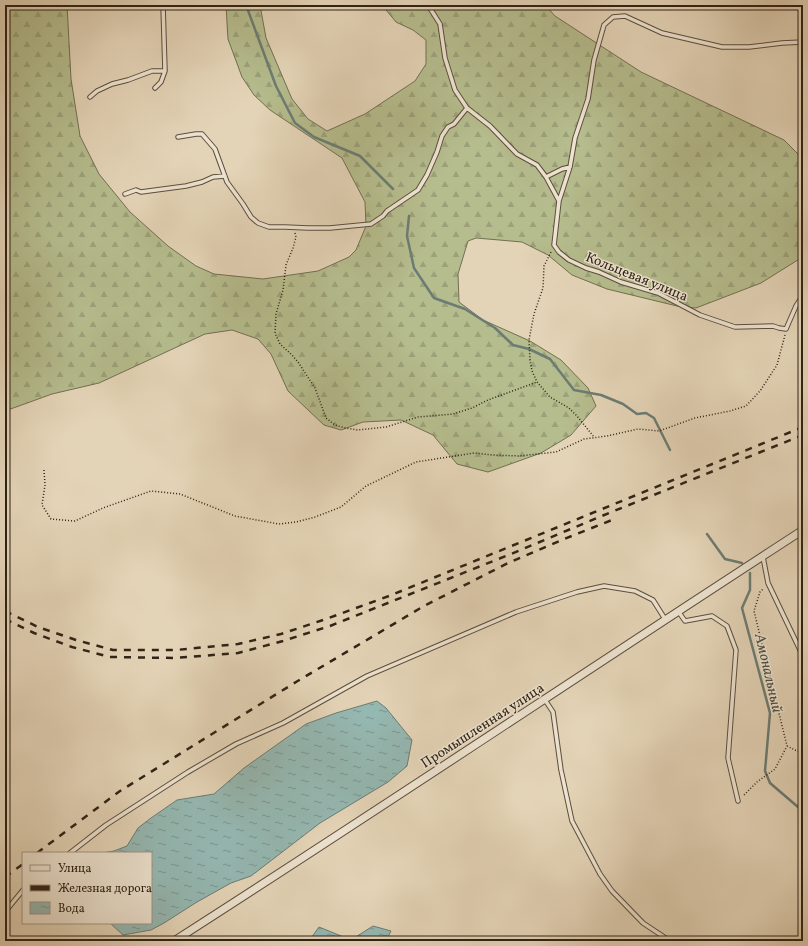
<svg xmlns="http://www.w3.org/2000/svg" width="808" height="946" font-family="Vollkorn,serif">
<defs>
<pattern id="forest-firs" width="22" height="20" patternUnits="userSpaceOnUse"><rect width="22" height="20" fill="#b5bc8d"/><path d="M5 1l3.5 6h-7zM16 11l3.5 6h-7z" fill="#9ca179"/></pattern>
<pattern id="water-ripples" width="26" height="14" patternUnits="userSpaceOnUse"><rect width="26" height="14" fill="#95b8b2"/><path d="M2 4q2-2 4 0t4 0M15 11q2-2 4 0t4 0" fill="none" stroke="#7a9590"/></pattern>
</defs>
<rect width="100%" height="100%" fill="#e4d4b7"/>
<filter id="stains"><feTurbulence type="fractalNoise" baseFrequency=".005" numOctaves="4"/><feColorMatrix values="0 0 0 0 .2 0 0 0 0 .09 0 0 0 0 .02 0 0 0 .5 -.17"/></filter>
<radialGradient id="worn" r=".72"><stop offset=".6" stop-color="#630" stop-opacity="0"/><stop offset="1" stop-color="#630" stop-opacity=".3"/></radialGradient>
<path fill="url(#forest-firs)" stroke="#726f52" d="M 5,5 L 67,5 L 71,79 L 80,136 L 99,174 L 130,212 L 168,246 L 196,266 L 214,274 L 263,279 L 318,271 L 349,257 L 356,250 L 366,226 L 365,202 L 342,158 L 270,110 L 254,95 L 242,77 L 228,39 L 226,5 L 260,5 L 266,38 L 292,99 L 308,119 L 327,131 L 365,114 L 415,81 L 426,64 L 426,40 L 413,30 L 396,22 L 382,5 L 545,5 L 555,16 L 641,72 L 784,140 L 803,159 L 803,253 L 801,258 L 761,283 L 696,308 L 677,306 L 607,289 L 572,275 L 548,255 L 522,242 L 476,238 L 468,241 L 458,274 L 459,302 L 483,320 L 530,341 L 561,360 L 588,388 L 596,406 L 571,435 L 541,453 L 488,472 L 457,464 L 433,435 L 401,420 L 363,422 L 341,430 L 324,425 L 288,391 L 271,354 L 258,339 L 232,330 L 205,334 L 99,383 L 52,394 L 5,411 Z"/>
<path fill="url(#water-ripples)" stroke="#6c7c74" d="M 377,701 L 386,708 L 412,740 L 407,766 L 388,782 L 320,823 L 251,876 L 231,883 L 197,902 L 164,923 L 151,930 L 123,935 L 110,923 L 151,923 L 151,853 L 102,853 L 114,851 L 127,846 L 138,828 L 151,818 L 177,800 L 214,794 L 244,768 L 306,724 L 336,713 Z
M 373,926 L 391,931 L 386,941 L 309,941 L 319,927 L 351,940 Z"/>
<g fill="none" stroke-linecap="round" stroke-linejoin="round">
<path stroke="#6c7c74" stroke-width="2.5" d="M 246,5 L 276,86 L 295,123 L 314,137 L 360,156 L 393,189
M 409,216 L 407,236 L 414,268 L 434,298 L 465,309 L 495,328 L 513,345 L 529,349 L 550,359 L 574,390 L 601,395 L 623,404 L 637,414 L 646,413 L 654,418 L 670,450
M 707,534 L 725,559 L 742,563
M 750,573 L 750,590 L 742,608 L 770,713 L 765,771 L 770,783 L 798,807 L 803,813"/>
<defs>
<path id="service" d="M 428,5 L 440,24 L 445,58 L 455,90 L 467,108 L 490,126 L 517,154 L 537,165 L 546,177 L 559,201 L 554,245 L 559,252 L 569,260 L 586,268 L 599,272 L 621,282 L 658,293 L 700,315 L 735,327 L 773,326 L 779,328 L 786,329 L 796,306 L 803,295
M 155,88 L 161,82 L 165,71 L 163,5
M 90,97 L 97,91 L 112,84 L 128,80 L 152,71 L 165,71
M 178,137 L 196,134 L 202,134 L 215,149 L 227,182 L 243,204 L 251,217 L 258,223 L 269,227 L 285,227 L 308,228 L 330,228 L 371,224 L 383,216 L 387,211 L 418,190 L 427,175 L 437,152 L 442,136 L 448,127 L 454,124 L 467,108
M 546,177 L 562,169 L 570,167
M 125,194 L 136,190 L 141,192 L 186,186 L 202,182 L 213,177 L 225,176
M 559,201 L 570,167 L 575,138 L 588,99 L 594,60 L 604,25 L 613,17 L 625,16 L 662,33 L 722,47 L 749,47 L 782,43 L 803,42
M 763,557 L 768,583 L 801,652 L 803,654
M 678,611 L 685,621 L 712,616 L 727,626 L 736,650 L 728,758 L 738,801
M 545,700 L 553,712 L 561,770 L 572,821 L 600,874 L 612,891 L 643,923 L 670,941
M 70,853 L 106,825 L 188,772 L 236,744 L 283,723 L 367,676 L 516,612 L 577,592 L 604,586 L 635,591 L 653,600 L 665,619
M 5,912 L 23,890"/>
<path id="minor" d="M 174,941 C 385,806 593,666 803,530"/>
</defs>
<use href="#service" stroke="#5c4e3e" stroke-width="5.5"/>
<use href="#minor" stroke="#5c4e3e" stroke-width="9"/>
<path stroke="#2f2216" stroke-width="1.5" stroke-dasharray="1 2" stroke-linecap="butt" d="M 295,233 L 296,237 L 293,248 L 286,265 L 283,290 L 276,314 L 275,333 L 280,344 L 292,355 L 298,362 L 315,388 L 326,418 L 335,425 L 345,428 L 358,430 L 386,427 L 418,417 L 453,414 L 472,408 L 488,400 L 537,382
M 551,252 L 544,266 L 543,288 L 534,314 L 529,340 L 530,360 L 532,371 L 537,382 L 550,397 L 569,408 L 577,416 L 594,437
M 44,470 L 45,485 L 42,505 L 51,519 L 75,521 L 103,508 L 151,491 L 180,494 L 235,516 L 279,524 L 296,522 L 315,517 L 341,507 L 366,486 L 416,462 L 474,453 L 492,455 L 519,456 L 556,452 L 584,439 L 607,436 L 638,429 L 659,431 L 695,418 L 730,411 L 746,406 L 760,391 L 777,365 L 785,335
M 787,746 L 803,754
M 744,795 L 757,782 L 775,769 L 787,746 L 754,611 L 760,592 L 763,589"/>
<use href="#service" stroke="#ede3d0" stroke-width="3.5"/>
<use href="#minor" stroke="#ede3d0" stroke-width="7"/>
<path stroke="#2f2216" stroke-width="2.5" stroke-dasharray="7 7" stroke-linecap="butt" d="M 5,611 L 38,627 L 76,640 L 113,650 L 176,650 L 238,644 L 281,634 L 326,619 L 389,596 L 803,427
M 5,619 L 34,633 L 72,647 L 110,657 L 175,658 L 238,653 L 283,641 L 330,626 L 511,554 L 609,513 L 803,435
M 37,853 L 120,791 L 296,682 L 424,606 L 508,563 L 564,539 L 612,520
M 5,877 L 23,864"/>
</g>
<g text-anchor="middle" stroke-width="3" stroke-linejoin="round" paint-order="stroke">
<g font-size="14" fill="#2f2216" stroke="#ede3d0">
<text transform="translate(637 276) rotate(22)" y="5">Кольцевая улица</text>
<text transform="translate(482 725) rotate(-33)" y="5">Промышленная улица</text>
</g>
<g font-size="15" font-style="italic" fill="#4e4f45" stroke="#ede3d0">
<text transform="translate(769 673) rotate(77)" y="5">Амональный</text>
</g>
</g>
<rect width="808" height="946" fill="none" stroke="#e4d4b7" stroke-width="20"/>
<rect x="6" y="6" width="796" height="934" fill="none" stroke="#2f2216" stroke-width="2"/>
<rect x="10" y="10" width="788" height="926" fill="none" stroke="#2f2216"/>
<rect x="22" y="852" width="130" height="72" fill="#ede3d0" stroke="#a19686"/>
<rect x="30" y="865" width="20" height="6" fill="#ede3d0" stroke="#a19686"/>
<text x="58" y="872" font-size="12" fill="#2f2216">Улица</text>
<rect x="30" y="885" width="20" height="6" fill="#2f2216" stroke="#a19686"/>
<text x="58" y="892" font-size="12" fill="#2f2216">Железная дорога</text>
<rect x="30" y="902" width="20" height="12" fill="url(#water-ripples)" stroke="#a19686"/>
<text x="58" y="912" font-size="12" fill="#2f2216">Вода</text>
<rect width="100%" height="100%" filter="url(#stains)"/>
<rect width="100%" height="100%" fill="url(#worn)"/>
</svg>
